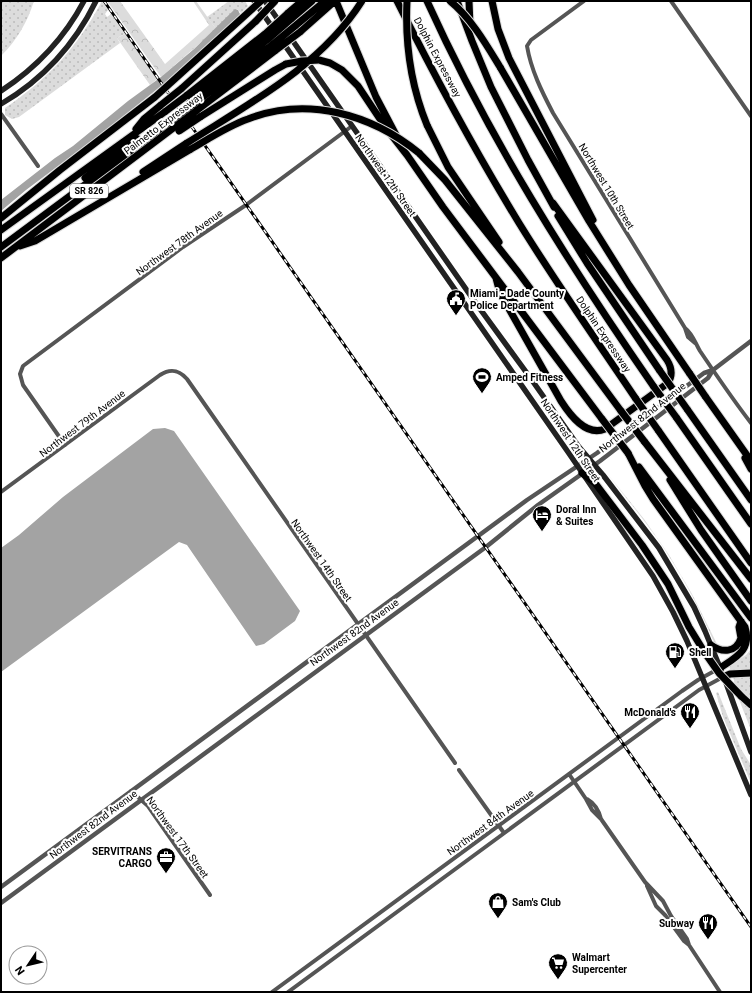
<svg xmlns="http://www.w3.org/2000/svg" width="752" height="993" font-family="Roboto,sans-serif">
<defs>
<pattern id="grass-dots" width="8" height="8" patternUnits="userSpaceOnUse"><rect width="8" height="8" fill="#dcdcdc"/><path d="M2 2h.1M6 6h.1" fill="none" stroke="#bbb" stroke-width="1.8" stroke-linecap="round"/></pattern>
<pattern id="forest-crowns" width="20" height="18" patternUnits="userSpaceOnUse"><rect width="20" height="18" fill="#dcdcdc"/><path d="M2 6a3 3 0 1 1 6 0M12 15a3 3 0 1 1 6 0" fill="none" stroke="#bbb"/></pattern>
</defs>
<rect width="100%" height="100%" fill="#fff"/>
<path fill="url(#grass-dots)" d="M 1,1 L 34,1 C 27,23 17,40 1,56 Z
M 102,1 L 108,10 L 105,14 L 107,17 L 111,14 L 125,34 L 117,38 L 120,43 L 19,117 L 12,119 L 5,115 L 5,108 C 49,78 76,49 102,1 Z
M 229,1 L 245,1 L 248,6 L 241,13 L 237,9 L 216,29 L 207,17 Z
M 606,472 L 644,519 L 669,555 L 692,594 L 718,646 L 713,640 C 698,604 679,570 657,538 C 641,516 623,494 606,472 Z
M 751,649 L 751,671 L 731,672 L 729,666 L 746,655 Z
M 751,675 L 751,701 L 735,686 L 733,676 Z
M 718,692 L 741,749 L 751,765 L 751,783 L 723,717 L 716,693 Z
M 738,697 L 751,709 L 751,730 Z"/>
<path fill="url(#forest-crowns)" d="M 107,1 L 120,1 L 165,64 L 209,25 L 193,1 L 196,1 L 216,29 L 161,77 Z
M 125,34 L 157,79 L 150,85 L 117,38 Z"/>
<path fill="#a3a3a3" d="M 235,9 L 238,10 L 241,16 L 196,58 L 106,130 L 26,190 L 1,211 L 1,200 L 55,158 L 73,146 L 128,101 L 161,77 L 194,49 Z
M 165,428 L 174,431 L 300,611 L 295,621 L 264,644 L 256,646 L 187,545 L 179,542 L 1,672 L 1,548 L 19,535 L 63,497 L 153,429 Z"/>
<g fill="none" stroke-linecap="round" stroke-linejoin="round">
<defs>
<path id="motorway" d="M 336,1 L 376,97 L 396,135
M 397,1 C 435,77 475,151 519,223 C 556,283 597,341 636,399
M 427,1 C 489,138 568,263 654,387
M 457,1 L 472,41 L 491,87 L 528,160 L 554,207
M 469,1 L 470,25
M 492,1 L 498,29 L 509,58 L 593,220
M 287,14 L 302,1
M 291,19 L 312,1
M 295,26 L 325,1
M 300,32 L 335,1
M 319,60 L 330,63 L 342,70 L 358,86 L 386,128 L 407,155 L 443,207 L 602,419
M 500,67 L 589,221 L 629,285 L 690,374
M 181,89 L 256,21
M 186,96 L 265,34
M 189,101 L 268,39
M 192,105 L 272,45
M 196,111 L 276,50
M 200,117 L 275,70 L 286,64
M 427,125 L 448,167 L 499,242
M 136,129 L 144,119 L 161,105
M 419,153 L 445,180 L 518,272 L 621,411
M 143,172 L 187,143
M 85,178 L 138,139
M 558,216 L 587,263 L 660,371
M 1,218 L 60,170 L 155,97
M 1,230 L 166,111
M 20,246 L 35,241 L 191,149
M 1,247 L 172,120
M 1,258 L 176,126
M 496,278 L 500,293 L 561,401 C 570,415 586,437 605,429 L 668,383 C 673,375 672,368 667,360 L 553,203
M 705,396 L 751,461
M 687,409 L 751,500
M 676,417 L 751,524
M 658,430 L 751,563
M 644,441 L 751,579
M 628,453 L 645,486 L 653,499 L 745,627 C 752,650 736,657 720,668
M 745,458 L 751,469
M 639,467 L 751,618
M 582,473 L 595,483 L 642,545 L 668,584 L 689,627 L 705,653
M 670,480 L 701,530 L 751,601
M 711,645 C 722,653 736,653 741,638 L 739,627 L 741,621
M 723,677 L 730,674 L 751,673
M 741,696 L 751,705"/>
</defs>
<use href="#motorway" stroke="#dbdbdb" stroke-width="9"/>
<path stroke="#555" stroke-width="4" d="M 584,1 L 531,40 L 527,46 C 531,70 542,92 553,113 L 685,328 L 688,337 L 695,343
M 671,1 L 751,116
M 1,114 L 38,166
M 685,328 C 693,334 695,343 700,351 C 717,376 733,400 751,423
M 65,445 L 23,385 L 20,374 L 23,366 L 183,247 L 246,205 L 352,126
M 1,492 L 160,375 C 171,368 179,370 187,379 L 455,763
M 459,770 L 504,833
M 569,774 L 586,799 L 592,810 L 601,819 L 645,882 L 663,901 L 671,916 L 687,939 L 689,945 L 720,992
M 131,791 L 148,806 L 210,895
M 587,799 C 594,803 599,811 601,819
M 647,886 L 656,906 L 665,915 L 684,941 L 689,945
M 272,992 L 682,691 L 698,680 L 718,669
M 288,992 L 699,690 L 723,677"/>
<path stroke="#555" stroke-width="4.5" d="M 1,887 L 527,500 L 597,453 L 704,373 L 713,370 L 751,341
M 1,903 L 486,547 L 538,505 L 600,461 L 708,378 L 713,370"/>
<path stroke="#222" stroke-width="5.5" d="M 254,1 L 568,452 L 653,576 L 673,612 L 687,641 L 751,795
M 265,1 L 475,302 L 529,376 L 579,447 L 603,475 L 659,548 L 675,575 L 694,607 L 705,631 L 721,670
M 1,91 C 36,68 64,39 84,1
M 1,104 C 42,80 75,44 96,1
M 725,680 L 751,752"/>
<use href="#motorway" stroke="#000" stroke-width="7"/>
<defs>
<path id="rail" d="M 104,1 L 751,927"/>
</defs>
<use href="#rail" stroke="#000" stroke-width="3"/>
<use href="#rail" stroke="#fff" stroke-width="1.5" stroke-dasharray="4.5" stroke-linecap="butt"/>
<defs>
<path id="motorway-bridge" d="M 407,1 C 405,43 411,86 427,125
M 450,1 C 471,18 486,44 500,67
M 256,21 L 275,1
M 265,34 L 287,14
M 268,39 L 291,19
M 272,45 L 295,26
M 276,50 L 300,32
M 286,64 L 302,61 L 319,60
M 155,97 L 261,1
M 161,105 L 181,89
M 166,111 L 186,96
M 172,120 L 192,105
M 176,126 L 196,111
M 179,131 L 200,117
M 187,143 C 250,103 321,66 362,1
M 191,149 C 210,138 228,126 248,119 C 307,96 371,114 419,153
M 660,371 L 687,409
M 690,374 L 705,396
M 654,387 L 676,417
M 636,399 L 658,430
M 621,411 L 644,441
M 602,419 L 628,453
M 705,653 L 719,673 L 741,696"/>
</defs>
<use href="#motorway-bridge" stroke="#dbdbdb" stroke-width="9" stroke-linecap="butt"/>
<use href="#motorway-bridge" stroke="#000" stroke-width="7"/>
</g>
<defs>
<symbol id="civic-pin" viewBox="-11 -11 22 30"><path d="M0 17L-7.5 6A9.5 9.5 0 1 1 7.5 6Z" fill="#000" stroke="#fff"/><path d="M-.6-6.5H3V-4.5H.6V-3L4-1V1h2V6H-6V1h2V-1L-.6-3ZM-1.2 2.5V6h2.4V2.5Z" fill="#fff"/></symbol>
<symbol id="stadium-pin" viewBox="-11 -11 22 30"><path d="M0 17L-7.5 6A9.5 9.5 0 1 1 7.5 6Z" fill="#000" stroke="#fff"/><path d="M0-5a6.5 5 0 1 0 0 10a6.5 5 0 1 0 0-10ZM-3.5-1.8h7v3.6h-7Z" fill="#fff"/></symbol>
<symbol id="hotel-pin" viewBox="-11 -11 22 30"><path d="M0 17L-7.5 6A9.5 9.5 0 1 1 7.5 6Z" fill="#000" stroke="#fff"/><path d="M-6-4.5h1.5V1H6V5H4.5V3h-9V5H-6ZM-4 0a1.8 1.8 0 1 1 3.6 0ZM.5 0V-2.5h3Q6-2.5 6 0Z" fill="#fff"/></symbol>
<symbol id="fuel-pin" viewBox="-11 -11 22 30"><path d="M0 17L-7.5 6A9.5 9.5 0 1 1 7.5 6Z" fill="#000" stroke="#fff"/><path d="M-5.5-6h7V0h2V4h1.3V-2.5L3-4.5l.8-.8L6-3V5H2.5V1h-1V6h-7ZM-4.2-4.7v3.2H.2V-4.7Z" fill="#fff"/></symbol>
<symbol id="restaurant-pin" viewBox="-11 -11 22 30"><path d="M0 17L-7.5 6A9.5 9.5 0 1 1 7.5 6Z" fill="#000" stroke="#fff"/><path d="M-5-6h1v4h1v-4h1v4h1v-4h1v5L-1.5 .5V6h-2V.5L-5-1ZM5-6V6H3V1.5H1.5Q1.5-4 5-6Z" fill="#fff"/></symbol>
<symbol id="office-pin" viewBox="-11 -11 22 30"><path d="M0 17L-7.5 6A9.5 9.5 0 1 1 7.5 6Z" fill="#000" stroke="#fff"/><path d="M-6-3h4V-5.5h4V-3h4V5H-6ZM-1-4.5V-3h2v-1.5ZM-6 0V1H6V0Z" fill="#fff"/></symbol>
<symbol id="shop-pin" viewBox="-11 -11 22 30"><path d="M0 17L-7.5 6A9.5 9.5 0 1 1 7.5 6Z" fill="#000" stroke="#fff"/><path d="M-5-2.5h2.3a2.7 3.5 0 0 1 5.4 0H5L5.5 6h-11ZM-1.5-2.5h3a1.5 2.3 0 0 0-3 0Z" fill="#fff"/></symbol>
<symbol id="supermarket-pin" viewBox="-11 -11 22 30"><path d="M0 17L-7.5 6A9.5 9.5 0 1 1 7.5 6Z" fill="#000" stroke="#fff"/><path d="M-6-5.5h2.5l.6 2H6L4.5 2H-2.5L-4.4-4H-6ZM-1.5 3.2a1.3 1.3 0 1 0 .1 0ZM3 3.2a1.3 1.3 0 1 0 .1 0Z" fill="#fff"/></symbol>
</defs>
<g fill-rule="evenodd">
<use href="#civic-pin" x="445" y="288" width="22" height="30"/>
<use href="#stadium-pin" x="471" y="366" width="22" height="30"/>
<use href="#hotel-pin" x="531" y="504" width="22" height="30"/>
<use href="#fuel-pin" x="664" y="641" width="22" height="30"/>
<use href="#restaurant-pin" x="679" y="701" width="22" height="30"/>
<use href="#office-pin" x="155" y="846" width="22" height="30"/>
<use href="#shop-pin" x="487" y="891" width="22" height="30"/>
<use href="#restaurant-pin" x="697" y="912" width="22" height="30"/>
<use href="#supermarket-pin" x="547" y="952" width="22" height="30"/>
</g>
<g text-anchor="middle" stroke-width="4" stroke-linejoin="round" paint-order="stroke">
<rect fill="#fff" stroke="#4c4c4c" stroke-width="1" x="70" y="184" width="38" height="14" rx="3"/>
<g font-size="9" font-weight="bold" fill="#000">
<text x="89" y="194">SR 826</text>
</g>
<g font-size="10" fill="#000" stroke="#fff">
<text transform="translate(438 57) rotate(62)" y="4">Dolphin Expressway</text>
<text transform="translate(163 123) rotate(-37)" y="4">Palmetto Expressway</text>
<text transform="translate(386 175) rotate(55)" y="4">Northwest 12th Street</text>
<text transform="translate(607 186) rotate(59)" y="4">Northwest 10th Street</text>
<text transform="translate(179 242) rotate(-36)" y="4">Northwest 78th Avenue</text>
<text transform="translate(604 334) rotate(56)" y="4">Dolphin Expressway</text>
<text transform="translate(642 417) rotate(-38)" y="4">Northwest 82nd Avenue</text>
<text transform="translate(82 423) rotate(-37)" y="4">Northwest 79th Avenue</text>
<text transform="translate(571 440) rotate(56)" y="4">Northwest 12th Street</text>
<text transform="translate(322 560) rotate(55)" y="4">Northwest 14th Street</text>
<text transform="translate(354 632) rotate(-36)" y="4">Northwest 82nd Avenue</text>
<text transform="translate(490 822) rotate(-36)" y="4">Northwest 84th Avenue</text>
<text transform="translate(93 824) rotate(-37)" y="4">Northwest 82nd Avenue</text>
<text transform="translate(178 837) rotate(54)" y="4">Northwest 17th Street</text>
</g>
<g font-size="10" font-weight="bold" fill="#000" stroke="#fff" text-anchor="start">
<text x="470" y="297">Miami - Dade County<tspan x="470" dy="12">Police Department</tspan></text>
<text x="496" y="381">Amped Fitness</text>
<text x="556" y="513">Doral Inn<tspan x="556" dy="12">&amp; Suites</tspan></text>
<text x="689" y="656">Shell</text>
<text x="676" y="716" text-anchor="end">McDonald's</text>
<text x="152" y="855" text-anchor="end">SERVITRANS<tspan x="152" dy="12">CARGO</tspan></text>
<text x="512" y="906">Sam's Club</text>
<text x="694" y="927" text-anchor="end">Subway</text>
<text x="572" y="961">Walmart<tspan x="572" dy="12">Supercenter</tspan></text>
</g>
</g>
<rect width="752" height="993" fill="none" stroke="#000000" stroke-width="4"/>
<g transform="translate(28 965) rotate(235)"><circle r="19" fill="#ffffff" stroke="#999999"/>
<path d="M0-3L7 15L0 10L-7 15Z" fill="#000000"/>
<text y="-6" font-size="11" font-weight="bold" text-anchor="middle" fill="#000000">N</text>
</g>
</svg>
